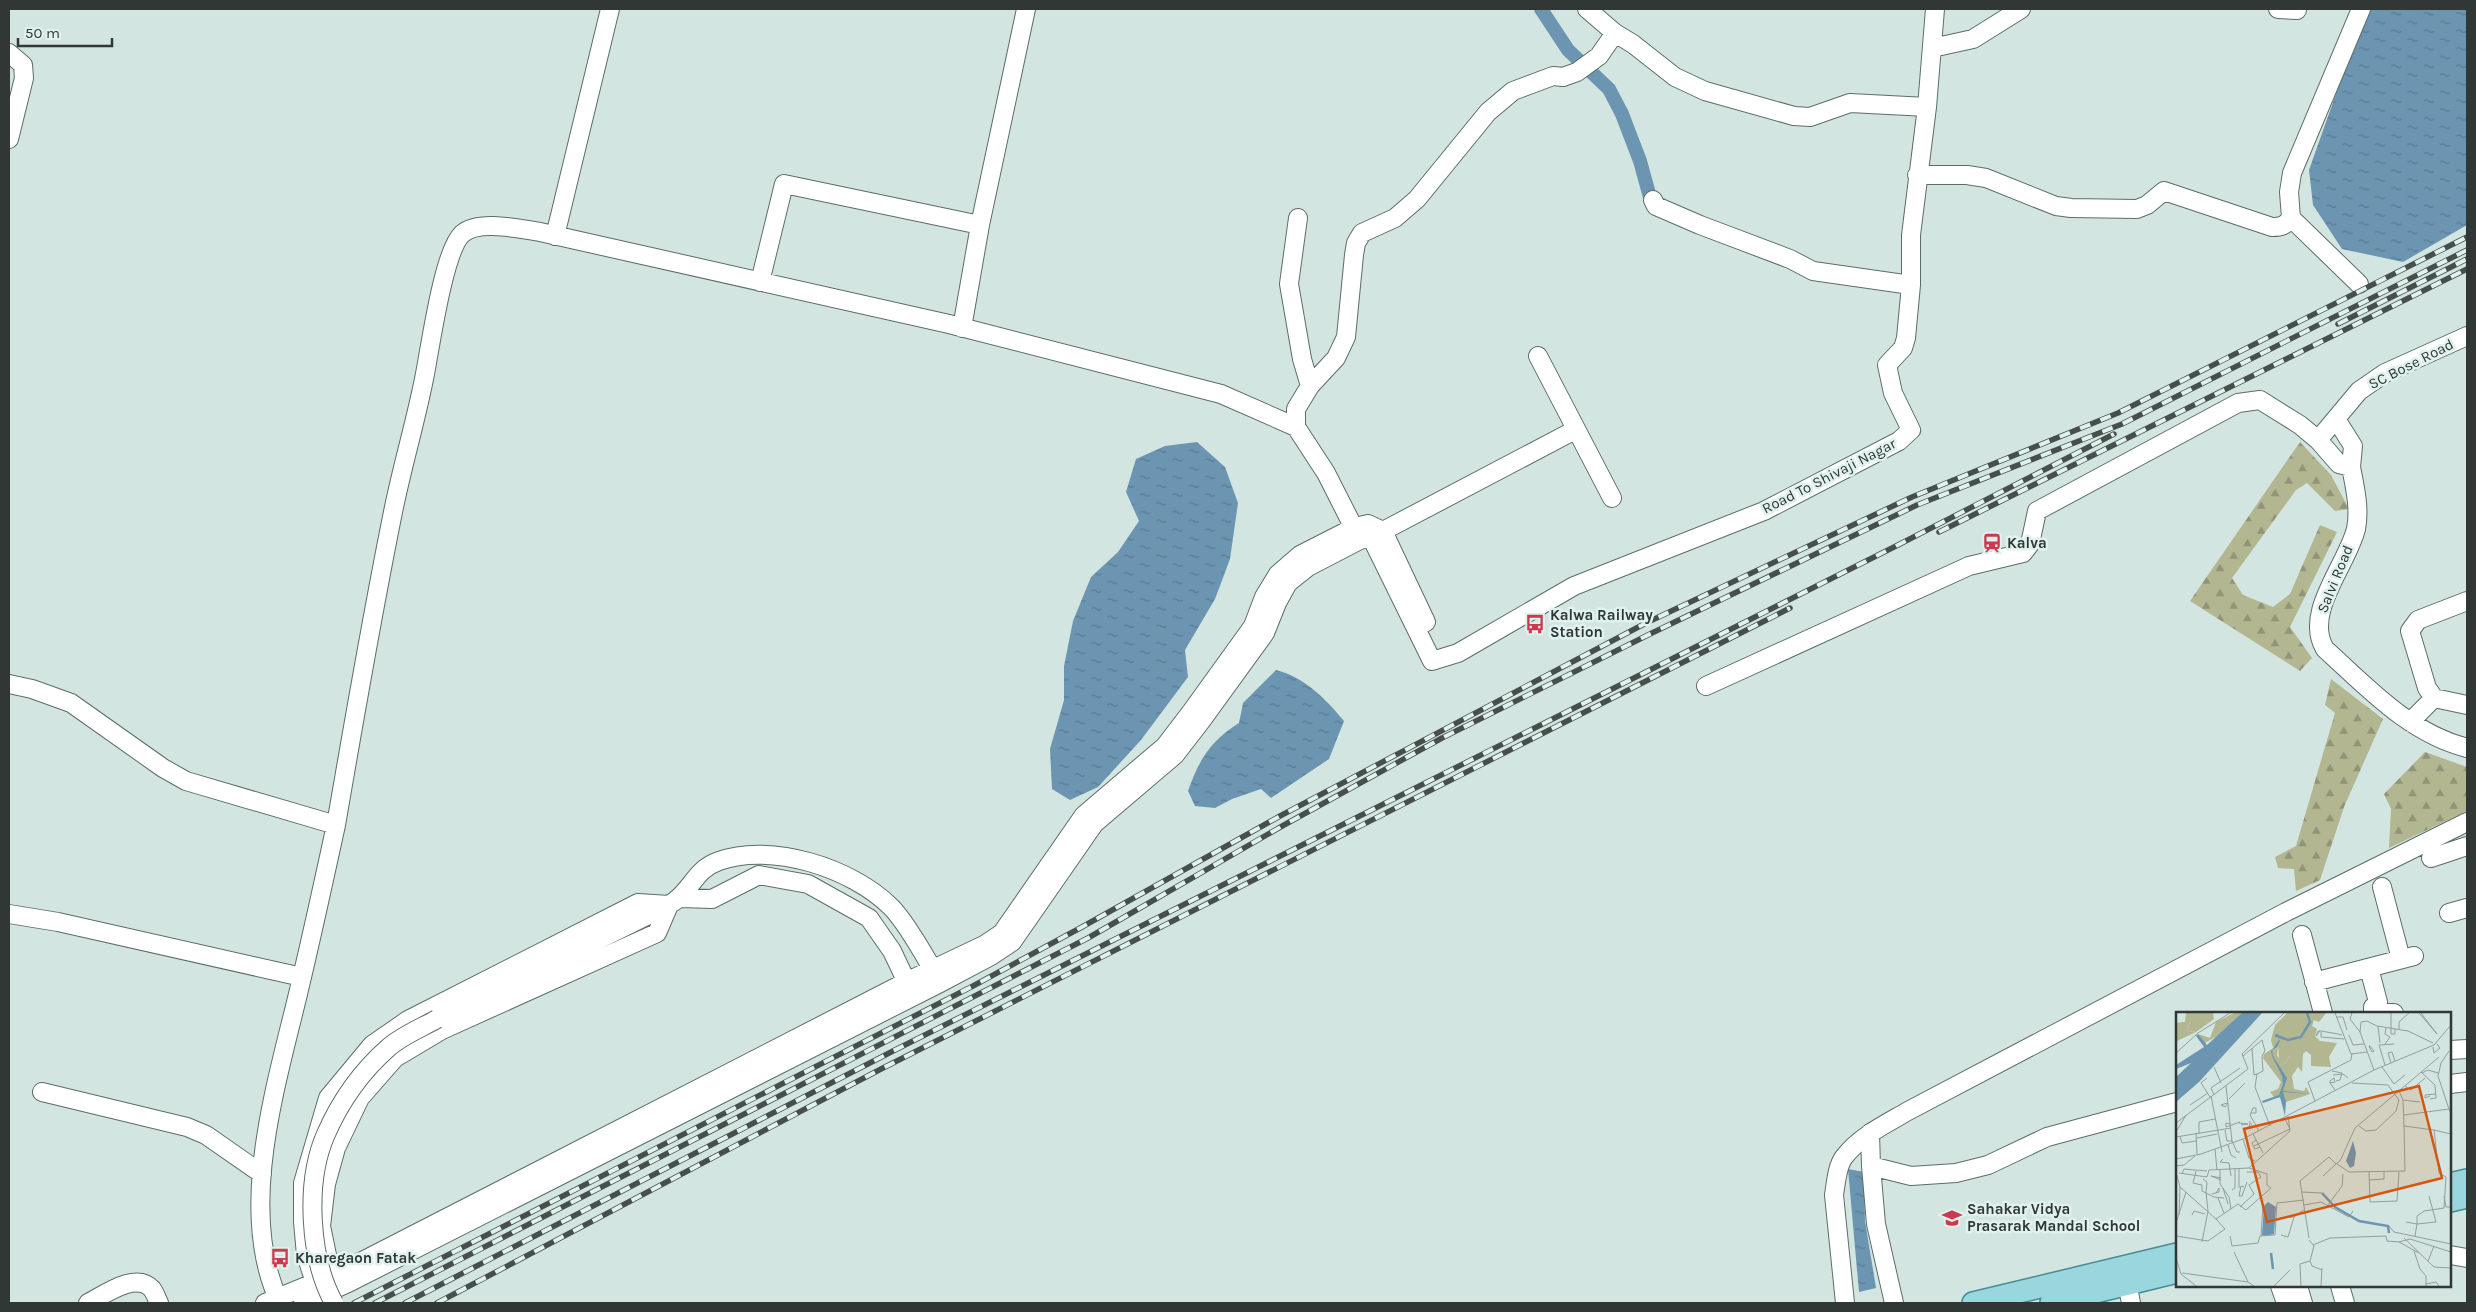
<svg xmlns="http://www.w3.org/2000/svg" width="2476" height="1312" font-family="Karla,sans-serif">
<defs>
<pattern id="forest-firs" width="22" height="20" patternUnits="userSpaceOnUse" patternTransform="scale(1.25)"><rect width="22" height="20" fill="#b2b691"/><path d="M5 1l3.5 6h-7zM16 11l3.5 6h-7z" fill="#919577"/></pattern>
<pattern id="water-ripples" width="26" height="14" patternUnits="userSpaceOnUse" patternTransform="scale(1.25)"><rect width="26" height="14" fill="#6c95b2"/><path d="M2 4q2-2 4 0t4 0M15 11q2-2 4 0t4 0" fill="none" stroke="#597a92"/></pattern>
</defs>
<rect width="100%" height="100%" fill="#d3e5e0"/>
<path fill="url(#forest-firs)" d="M 2300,442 L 2331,475 L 2349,509 L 2335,511 L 2307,483 L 2296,490 L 2232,578 L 2243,595 L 2273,607 L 2290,594 L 2320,525 L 2337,532 L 2290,627 L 2312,658 L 2300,671 L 2190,601 Z
M 2331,679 L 2383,719 L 2344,807 L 2320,880 L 2296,891 L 2294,869 L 2278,868 L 2275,857 L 2296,846 L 2335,713 L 2325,705 Z
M 2425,752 L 2467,767 L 2467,811 L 2389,848 L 2391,809 L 2384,794 Z"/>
<path fill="url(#water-ripples)" d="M 2366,9 L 2467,9 L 2467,225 L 2403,262 L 2342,249 L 2313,205 L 2309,170 Z
M 1197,442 L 1225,467 L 1238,503 L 1230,559 L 1215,599 L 1185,650 L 1188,677 L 1141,740 L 1098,787 L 1070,800 L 1052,789 L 1050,749 L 1064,700 L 1064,666 L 1073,621 L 1091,577 L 1118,552 L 1139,521 L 1126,492 L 1136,459 L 1165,446 Z
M 1276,670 C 1304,677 1325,698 1344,721 L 1329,759 L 1271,798 L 1261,789 L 1232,799 L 1215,808 L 1195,806 L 1188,791 C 1199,760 1210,741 1239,723 L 1243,703 Z
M 1848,1169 L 1864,1172 L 1865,1221 L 1876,1288 L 1859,1292 Z"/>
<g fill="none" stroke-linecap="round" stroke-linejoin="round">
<path stroke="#6c95b2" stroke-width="14" d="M 1541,9 L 1568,50 L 1609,89 L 1622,114 L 1640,161 L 1651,201"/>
<defs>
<path id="minor" d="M 1587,9 L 1615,33 L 1633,44 L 1675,77 L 1705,91 L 1794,116 L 1810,117 L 1850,103 L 1927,107
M 2278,9 L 2297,10
M 1932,48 L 1973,39 L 2021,9
M 9,53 L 23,65 L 24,78 L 9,139
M 1917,175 L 1967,175 L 1986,178 L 2056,206 L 2071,208 L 2137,209 L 2147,205 L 2164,191 L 2272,227 C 2281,227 2285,226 2291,218 L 2289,192 L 2292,173 L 2361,9
M 1653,200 L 1656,206 L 1700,225 L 1790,259 L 1813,271 L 1911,285
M 2291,218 L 2359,284
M 555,236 L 610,9
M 760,282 L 784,184 L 980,225
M 962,328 L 980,225 L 1026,9
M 1538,356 L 1612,498
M 1310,386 L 1336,358 L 1346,337 L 1354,255 L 1356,243 L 1362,233 L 1395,218 L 1417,199 L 1488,112 L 1513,91 L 1553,76 L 1563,77 L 1577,72 L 1599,56 L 1615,33
M 2336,419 L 2353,446 L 2351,467
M 1296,427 L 1296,409 L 1310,386 L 1302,359 L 1289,284 L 1298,218
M 2318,440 L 2359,391 L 2385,373 L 2467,336
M 1375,539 L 1383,531 L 1575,430
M 2467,601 L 2418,620 L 2410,631 L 2427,688 L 2434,698 L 2467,705
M 9,684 L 32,689 L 71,703 L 163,768 L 186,781 L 336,825 C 325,875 314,926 302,977 C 280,1074 234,1208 280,1303
M 1706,686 L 1969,566 L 2023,553 L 2030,544 L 2037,511 L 2238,403 L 2260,400 L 2300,425 L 2318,440 L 2339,464 L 2351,467 C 2355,487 2360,509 2356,529 C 2347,565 2303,613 2325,649 C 2368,688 2409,733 2467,748
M 2410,722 L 2434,698
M 336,825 C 354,720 372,616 393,512 C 402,467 415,424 424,379 C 430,350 443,252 462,234 C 478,219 520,229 540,232 L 949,324 L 1221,394 L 1296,427 L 1326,473 L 1360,540
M 2431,858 L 2467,846
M 2382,887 L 2401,959
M 681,898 L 712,899 L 759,875 L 808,884 L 869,918 L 892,951 L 911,991
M 2449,913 L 2467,908
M 9,914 L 58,922 L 302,977
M 2302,935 L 2323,1013
M 2369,968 L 2378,1002 L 2377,1006 L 2373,1007 L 2373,1012
M 2314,982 L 2414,956
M 2388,1013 L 2394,1013
M 437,1019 L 669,905 C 692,892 693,870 719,861 C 771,842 852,868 891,907 C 905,921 929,962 938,980
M 2450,1050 L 2467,1049
M 2450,1084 L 2467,1082
M 42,1092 L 187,1127 L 206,1135 L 262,1174
M 1870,1133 L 1871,1166 L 1876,1224 L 1894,1303
M 1871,1166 L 1911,1176 L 1956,1173 L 1988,1165 L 2047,1137 L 2177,1102
M 2450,1255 L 2467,1258
M 2125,1272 L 2131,1303
M 2280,1286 L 2286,1303
M 2298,1286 L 2303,1303
M 2340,1286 L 2345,1303
M 318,1292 L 306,1255 L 303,1222 L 303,1183 L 328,1098 L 372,1045 L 408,1020 L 638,903 L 669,905 L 657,933 L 442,1030 L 395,1058 L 360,1098 L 336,1148 L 326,1184 L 321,1226 L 327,1255 L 338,1284
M 88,1303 C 104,1295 136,1271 152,1289 C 155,1293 157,1299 159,1303
M 265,1303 L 343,1271 L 906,982 L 984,945 L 1002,933 L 1084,815 L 1165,746 L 1191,712 L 1253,626 L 1264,597 L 1278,574 L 1300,555 L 1355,527 L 1368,524 L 1383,531 L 1426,622
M 303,1303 L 348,1283 L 940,983 L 991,956 L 1012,942 L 1094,824 L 1175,755 L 1202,720 L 1265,633 L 1277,603 L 1288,583 L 1308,567 L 1360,540 L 1367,538 L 1373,541 L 1432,661 L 1458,653 L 1574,586 L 1764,511 L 1899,441 L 1911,430 L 1893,393 L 1887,365 L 1903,348 L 1906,338 L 1911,285 L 1911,235 L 1927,107 L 1935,9
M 1845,1303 L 1834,1195 C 1836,1183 1837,1166 1844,1157 C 1860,1136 1886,1124 1908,1111 L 2286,912 L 2467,822"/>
<path id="major" d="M 2450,1184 L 2467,1180
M 2450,1201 L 2467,1197
M 1973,1303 L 2177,1254
M 2051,1303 L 2177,1272"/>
</defs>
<use href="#minor" stroke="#5c6d68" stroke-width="20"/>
<use href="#major" stroke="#488c94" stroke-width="24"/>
<use href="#minor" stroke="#fff" stroke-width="18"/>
<use href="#major" stroke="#99d6dd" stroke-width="21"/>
<defs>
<path id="rail" d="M 2338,324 L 2467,259
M 1939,532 L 2467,269
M 354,1303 L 973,986 L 1082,927 L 1280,816 L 1646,623 L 1912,497 L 2118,413 L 2467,237
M 375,1303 L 1088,938 L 1284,825 L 1442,738 L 1652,633 L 1917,505 L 2122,424 L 2467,250
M 405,1303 L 893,1051 L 1898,545 L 2114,434
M 437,1303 L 881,1069 L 1790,608"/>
</defs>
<use href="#rail" stroke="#464f4c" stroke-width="5.5"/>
<use href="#rail" stroke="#e0f2ed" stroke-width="4" stroke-dasharray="11" stroke-linecap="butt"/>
<defs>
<path id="minor-bridge" d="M 334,1303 C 309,1258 305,1181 326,1134 C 340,1102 362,1071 388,1048 C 401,1036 421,1028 437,1019"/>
</defs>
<use href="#minor-bridge" stroke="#5c6d68" stroke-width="20" stroke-linecap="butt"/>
<use href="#minor-bridge" stroke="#fff" stroke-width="18"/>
</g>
<defs>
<symbol id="station-bare" viewBox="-9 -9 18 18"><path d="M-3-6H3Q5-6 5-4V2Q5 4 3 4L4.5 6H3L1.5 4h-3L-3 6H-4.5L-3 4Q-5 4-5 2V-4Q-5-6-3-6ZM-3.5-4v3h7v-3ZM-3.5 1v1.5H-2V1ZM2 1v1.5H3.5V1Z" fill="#cb3a4e" stroke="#e0f2ed" stroke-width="2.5" paint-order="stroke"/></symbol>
<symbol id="bus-bare" viewBox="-9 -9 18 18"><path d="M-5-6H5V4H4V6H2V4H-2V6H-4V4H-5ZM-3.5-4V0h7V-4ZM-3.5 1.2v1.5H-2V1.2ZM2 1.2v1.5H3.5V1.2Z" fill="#cb3a4e" stroke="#e0f2ed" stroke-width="2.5" paint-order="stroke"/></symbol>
<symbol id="school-bare" viewBox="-9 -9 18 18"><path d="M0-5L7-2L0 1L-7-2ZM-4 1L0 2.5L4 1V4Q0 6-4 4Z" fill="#cb3a4e" stroke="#e0f2ed" stroke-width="2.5" paint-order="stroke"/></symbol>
</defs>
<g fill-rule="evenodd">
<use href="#station-bare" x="1978" y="529" width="28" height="28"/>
<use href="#bus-bare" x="1521" y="610" width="28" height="28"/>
<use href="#school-bare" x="1938" y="1204" width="28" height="28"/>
<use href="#bus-bare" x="266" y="1244" width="28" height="28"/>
</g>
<g text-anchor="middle" stroke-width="5" stroke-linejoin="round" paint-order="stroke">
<g font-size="15" fill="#303735" stroke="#e0f2ed">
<text transform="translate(2411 364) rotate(-27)" y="5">SC Bose Road</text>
<text transform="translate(1829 476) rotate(-27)" y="5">Road To Shivaji Nagar</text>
<text transform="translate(2335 579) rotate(-68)" y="5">Salvi Road</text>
</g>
<g font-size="15" font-weight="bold" fill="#303735" stroke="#e0f2ed" text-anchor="start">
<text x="2007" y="548">Kalva</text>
<text x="1550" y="620">Kalwa Railway<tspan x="1550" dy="17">Station</tspan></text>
<text x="1967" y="1214">Sahakar Vidya<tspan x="1967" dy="17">Prasarak Mandal School</tspan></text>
<text x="295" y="1263">Kharegaon Fatak</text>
</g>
</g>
<g transform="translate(2176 1012)">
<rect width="275" height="275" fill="#d3e5e0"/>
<path d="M 18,7 L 38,7 L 20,20 L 11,19 L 14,10 L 3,12 ZM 102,33 L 101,44 L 109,52 L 113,44 L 120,58 L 116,64 L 118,77 L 128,79 L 130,75 L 134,82 L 110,90 L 108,86 L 98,85 L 94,80 L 102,77 L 105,70 L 87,46 L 88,42 Z" fill="#b2b691"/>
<path d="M 10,1 L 37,1 L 38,7 L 9,10 ZM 58,1 L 66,1 L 48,20 L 29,31 L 22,22 L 34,26 L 40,10 ZM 111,1 L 150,1 L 143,10 L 138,8 L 136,14 L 141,17 L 139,24 L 144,29 L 161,31 L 153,45 L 155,55 L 135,54 L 135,43 L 130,39 L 127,42 L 126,60 L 122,55 L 119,59 L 116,57 L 113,44 L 109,52 L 103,47 L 102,34 L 97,35 L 95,28 L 99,13 ZM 14,9 L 11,19 L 20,20 L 1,29 L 0,11 Z" fill="#b2b691"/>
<path d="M 66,1 L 86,1 L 23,70 L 0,90 L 0,65 L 15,51 L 0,57 L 0,53 L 28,35 L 20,24 L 22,22 L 31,33 ZM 100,23 L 104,29 L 101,35 L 96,38 L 97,44 L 111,66 L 107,79 L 134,82 L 107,80 L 110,90 L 109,104 L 104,85 L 87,91 L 86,89 L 103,83 L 107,72 L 106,64 L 96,44 L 95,39 L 103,28 ZM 177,129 L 180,141 L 178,154 L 174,156 L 170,149 ZM 92,190 L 100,195 L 98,222 L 89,224 L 86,223 L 88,194 Z" fill="#6c95b2"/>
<path fill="none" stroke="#6c95b2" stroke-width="2.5" d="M 99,23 L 112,28 L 125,25 L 134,10 L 131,1M 146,181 L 159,195 L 183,209 L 212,214 L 213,221M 95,241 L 97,257"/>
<path fill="none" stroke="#929f9c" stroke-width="1" d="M 159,1 L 175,42M 176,1 L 174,7 L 184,20 L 198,58M 215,1 L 215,22 L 219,22 L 219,17M 243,1 L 261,22 L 245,1M 160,5 L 167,5 L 171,18M 202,14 L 204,31M 223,17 L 223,10 L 233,1M 144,19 L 140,24 L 142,19 L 145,19 L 162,22 L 166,23M 145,20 L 145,25 L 168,27M 184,20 L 185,10 L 191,9 L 201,14 L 232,19 L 257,31M 173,23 L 177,33 L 188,32M 209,32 L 214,25 L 209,22 L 210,16M 193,34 L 194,34 L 198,39 L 196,40 ZM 257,35 L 258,41 L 264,36 L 261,32M 76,36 L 78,63 L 81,62M 0,41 L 22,21 L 54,1M 175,42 L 191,40M 67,44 L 86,28 L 89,39 L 86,44 L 87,59 L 81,62 L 79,75 L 94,114M 215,51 L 212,41 L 216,40 L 219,49M 209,53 L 203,33 L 218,32M 38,55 L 45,71M 206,55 L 218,72 L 229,63M 156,59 L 166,61 L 164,68 L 160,69M 245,60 L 259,73 L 260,86 L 254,87M 246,61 L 252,58 L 262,61M 157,63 L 167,62 L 172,66M 31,66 L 25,71 L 34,85M 154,71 L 159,70 L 158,66 L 154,69 L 154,71 L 159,78M 176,71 L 212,73 L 223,88 L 220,99 L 200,118 L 190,119 L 183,114M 50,74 L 56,129 L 61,140 L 64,140M 229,74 L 235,78 L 249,66M 223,79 L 227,88 L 228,114 L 258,118 L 263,161 L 270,165 L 268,196 L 248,199 L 241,204 L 241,212 L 230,210M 38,83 L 35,76 L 64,56M 35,84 L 46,140M 254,84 L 249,86 L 249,83 L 260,82M 53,87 L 69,71M 227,88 L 244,90M 139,89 L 132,70 L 175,48 L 176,41M 51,91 L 45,93 L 49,95 L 52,91M 14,93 L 32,81M 273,97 L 262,64 L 265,51 L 273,39M 75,101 L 80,101 L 80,96 L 77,96 L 74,103 L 83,119M 228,103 L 273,97 L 275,102M 113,106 L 109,107 L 114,117M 74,109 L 73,116 L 76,116 L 75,111M 0,111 L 72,57 L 66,42 L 108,1M 63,111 L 72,112 L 65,113M 54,112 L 50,111 L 50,115 L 64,110M 49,118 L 51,129 L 56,129M 258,118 L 275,122M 0,120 L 10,103M 20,121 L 21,142M 23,121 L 23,110 L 39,107M 77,122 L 87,141M 4,124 L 6,131 L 20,129M 0,125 L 55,116M 21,126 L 41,122M 67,127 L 73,146 L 79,149M 80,128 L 76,131 L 79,137 L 84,135M 52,133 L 55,143 L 60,146M 78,134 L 114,117M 39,137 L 41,158M 0,147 L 25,142 L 67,127 L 198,58 L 258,33 L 275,13M 47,147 L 44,150 L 53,151 L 55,164M 161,152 L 173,160 L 229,159 L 228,114M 0,154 L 8,153 L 19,144M 73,156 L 114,119 L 112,104M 44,157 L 44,172 L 53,185 L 55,197M 63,157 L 63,176M 20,159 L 17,171 L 26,173 L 26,179 L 38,185 L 48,186M 0,160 L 4,175 L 40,207 L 62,192 L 70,198 L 95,176 L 91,173 L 91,162 L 73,156 L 33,158 L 31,165 L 3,161M 193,160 L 194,190 L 221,189 L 223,160M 6,162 L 8,157 L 31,159M 147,164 L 160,152M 27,167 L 31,170 L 30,180M 45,168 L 35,164 L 45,166M 193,168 L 208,167 L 208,160M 68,175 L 65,174 L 63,184 L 66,184 L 71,170M 47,176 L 52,192M 56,178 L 59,176 L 59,157M 126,180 L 146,181M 36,182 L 43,180 L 43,176 L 40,181M 268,184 L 270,195 L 275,195M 42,186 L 48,201M 128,193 L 145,190 L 173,205 L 177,199M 152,193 L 166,174 L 167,162M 64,195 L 78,182 L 73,173 L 85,165 L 82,160 L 71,160M 3,203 L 4,175M 16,203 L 18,199 L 29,202M 104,206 L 118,205 L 129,197M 0,211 L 10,180M 213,214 L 218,220 L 275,232M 105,223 L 112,225 L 118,205M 0,224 L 32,229 L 49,217 L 40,207M 54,224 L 56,234 L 82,231 L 84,224 L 99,223 L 101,191 L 128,188M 85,224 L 87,194M 239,224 L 241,212 L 260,210 L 253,184M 133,226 L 124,169 L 153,145 L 160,152 L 164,149 L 179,116 L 263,45M 228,226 L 258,255 L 275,256M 26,230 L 32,199 L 30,180M 223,230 L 234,227 L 275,240M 137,233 L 154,226 L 210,224 L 211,229 L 223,230 L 243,241M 238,239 L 244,257 L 250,264 L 250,274M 58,240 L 72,270M 0,246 L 5,262 L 20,274M 134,249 L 136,254 L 146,258M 252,249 L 258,234M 6,261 L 72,270 L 78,274M 250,272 L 260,270 L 263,274M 98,274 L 114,258M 125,274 L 124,252 L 134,249 L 138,234 L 133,228M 145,274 L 146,256"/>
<path fill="#d65610" fill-opacity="0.15" stroke="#d65610" stroke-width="2.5" d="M 243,74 L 266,166 L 91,210 L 68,117 Z"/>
<rect width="275" height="275" fill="none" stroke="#303735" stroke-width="2.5"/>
</g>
<rect width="2476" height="1312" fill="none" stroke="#303735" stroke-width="20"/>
<path d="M18 38v8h94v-8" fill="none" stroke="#303735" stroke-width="2.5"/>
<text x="25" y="38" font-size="15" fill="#303735" stroke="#e0f2ed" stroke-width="4" paint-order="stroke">50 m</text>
</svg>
